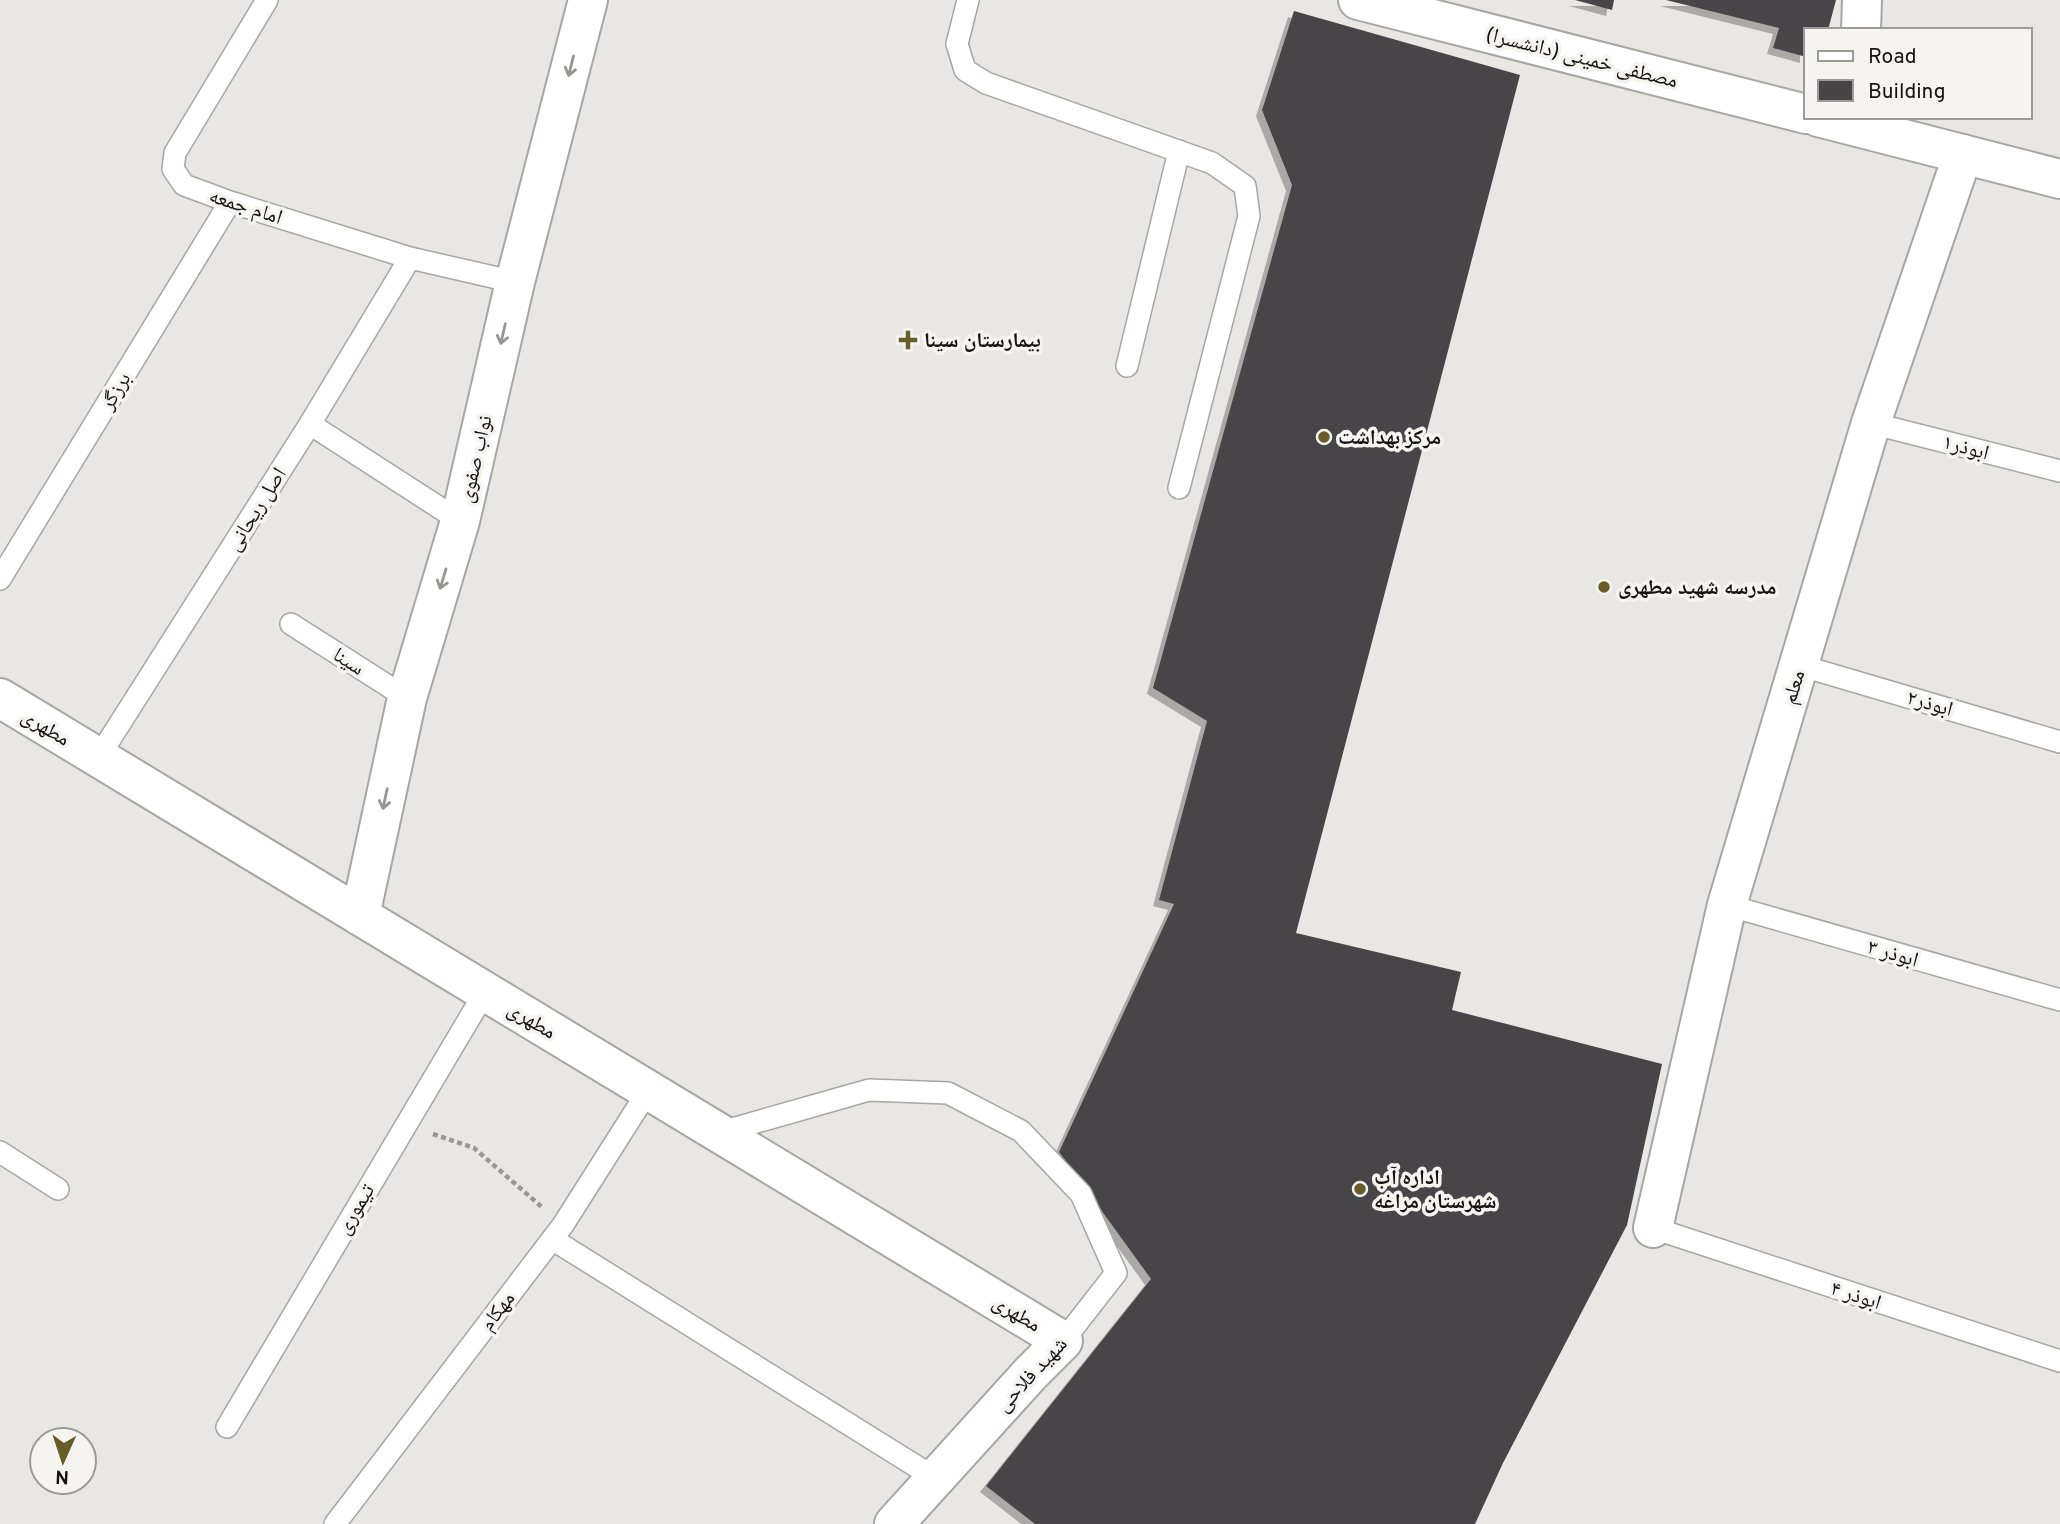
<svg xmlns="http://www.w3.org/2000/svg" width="2060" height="1524" font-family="Overpass,'Noto Naskh Arabic',sans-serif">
<defs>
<filter id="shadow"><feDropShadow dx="-6" dy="6" stdDeviation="0" flood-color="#0004"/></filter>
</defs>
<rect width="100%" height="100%" fill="#e8e7e3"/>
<path fill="#474446" filter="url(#shadow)" d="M 1575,0 L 1614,0 L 1612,10 Z
M 1666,0 L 1836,0 L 1828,30 L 1806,30 L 1806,57 L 1773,48 L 1779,28 Z
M 1294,11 L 1520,75 L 1296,933 L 1461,972 L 1452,1010 L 1662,1064 L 1627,1225 L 1503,1463 L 1475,1524 L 1035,1524 L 986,1486 L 1151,1279 L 1059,1152 L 1174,904 L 1159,900 L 1207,721 L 1153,688 L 1292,185 L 1262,110 Z"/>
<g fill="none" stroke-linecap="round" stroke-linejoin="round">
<defs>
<path id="service" d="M 267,0 L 175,153 L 173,169 L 184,185 L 230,202 L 410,258 L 515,282
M 968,0 L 957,44 L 965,70 L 986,83 L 1212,163 L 1245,186 L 1249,216 L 1179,488
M 1127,366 L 1179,151
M 1871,423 L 2060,471
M 310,424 L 460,521
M 0,579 L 230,202
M 291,624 L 407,698
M 1799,665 L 2060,742
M 98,758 L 310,424 L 410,258
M 1727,905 L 2060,1000
M 718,1133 L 869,1090 L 948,1093 L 1021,1131 L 1081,1194 L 1116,1273 L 1063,1341
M 0,1152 L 58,1189
M 1653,1228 L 2060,1361
M 552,1239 L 935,1478
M 227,1427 L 485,992
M 335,1524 L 563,1225 L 648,1091"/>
<path id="minor" d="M 1861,30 L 1862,0
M 0,698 L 1063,1341 L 1030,1374 L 894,1524
M 360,916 L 407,698 L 460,521 L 515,282 L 588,0
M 1653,1228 L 1727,905 L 1871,423 L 1963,154"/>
<path id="tertiary" d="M 1358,0 L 1806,114
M 1818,117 L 2060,179"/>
</defs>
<use href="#service" stroke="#a7a6a2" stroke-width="24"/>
<use href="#minor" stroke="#a7a6a2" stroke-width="42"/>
<use href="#tertiary" stroke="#a7a6a2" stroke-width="42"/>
<path stroke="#979794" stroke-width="4.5" stroke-dasharray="5 3.5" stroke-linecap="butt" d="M 433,1134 L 474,1148 L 543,1208"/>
<use href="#service" stroke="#fff" stroke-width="21"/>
<use href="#minor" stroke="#fff" stroke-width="38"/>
<use href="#tertiary" stroke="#fff" stroke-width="38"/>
</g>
<defs><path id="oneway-shaft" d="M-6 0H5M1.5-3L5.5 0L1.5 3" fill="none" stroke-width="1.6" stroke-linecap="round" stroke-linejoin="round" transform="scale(1.75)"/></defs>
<g stroke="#959594">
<use href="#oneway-shaft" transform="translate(571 66) rotate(104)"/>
<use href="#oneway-shaft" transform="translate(503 334) rotate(103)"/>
<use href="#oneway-shaft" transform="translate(443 579) rotate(107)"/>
<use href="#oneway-shaft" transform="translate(385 799) rotate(102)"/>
</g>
<g fill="#685c29" stroke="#f5f4f0" stroke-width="2.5">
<path d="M904.5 329.5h7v7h7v7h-7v7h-7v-7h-7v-7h7z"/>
<circle cx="1324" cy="437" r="7"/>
<circle cx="1604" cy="587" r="7"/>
<circle cx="1360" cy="1189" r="7"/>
</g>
<g text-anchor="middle" stroke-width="7" stroke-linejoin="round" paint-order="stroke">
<g font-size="21" fill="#131312" stroke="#f5f4f0">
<text transform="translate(1582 57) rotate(14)" y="7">مصطفی خمینی (دانشسرا)</text>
<text transform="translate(246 206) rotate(18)" y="7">امام جمعه</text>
<text transform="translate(115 391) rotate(-59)" y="7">برزگر</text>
<text transform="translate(1966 447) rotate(15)" y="7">ابوذر۱</text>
<text transform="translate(475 459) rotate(-77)" y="7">نواب صفوی</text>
<text transform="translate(256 509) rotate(-58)" y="7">اصل ریحانی</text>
<text transform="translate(349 661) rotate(33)" y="7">سینا</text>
<text transform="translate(1793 687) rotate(-73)" y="7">معلم</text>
<text transform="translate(1930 703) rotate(16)" y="7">ابوذر۲</text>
<text transform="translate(46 727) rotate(31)" y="7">مطهری</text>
<text transform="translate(1893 953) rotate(16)" y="7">ابوذر ۳</text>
<text transform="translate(532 1020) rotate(31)" y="7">مطهری</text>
<text transform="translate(355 1209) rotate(-59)" y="7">تیموری</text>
<text transform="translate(1856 1295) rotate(18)" y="7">ابوذر ۴</text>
<text transform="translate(497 1311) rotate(-53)" y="7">مهکام</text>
<text transform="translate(1017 1313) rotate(31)" y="7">مطهری</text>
<text transform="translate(1031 1374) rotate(-47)" y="7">شهید فلاحی</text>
</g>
<g font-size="21" font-weight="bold" fill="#131312" stroke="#f5f4f0" text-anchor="start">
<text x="924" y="347">بیمارستان سینا</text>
<text x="1338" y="444">مرکز بهداشت</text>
<text x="1618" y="594">مدرسه شهید مطهری</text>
<text x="1374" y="1184">اداره آب<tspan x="1374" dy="24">شهرستان مراغه</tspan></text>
</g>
</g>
<rect x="1804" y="28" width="228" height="91" fill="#f5f4f0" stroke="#9b9a97" stroke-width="2"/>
<rect x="1818" y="51" width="35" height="10" fill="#ffffff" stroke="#9b9a97" stroke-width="2"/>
<text x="1868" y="63" font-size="21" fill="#131312">Road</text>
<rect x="1818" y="80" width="35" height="21" fill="#474446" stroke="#9b9a97" stroke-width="2"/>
<text x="1868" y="98" font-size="21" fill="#131312">Building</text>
<g transform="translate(63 1461) rotate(183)"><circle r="33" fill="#f5f4f0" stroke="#9b9a97" stroke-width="2"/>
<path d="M0-5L12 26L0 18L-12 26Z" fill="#685c29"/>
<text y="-10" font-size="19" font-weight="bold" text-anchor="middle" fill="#131312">N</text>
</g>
</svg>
